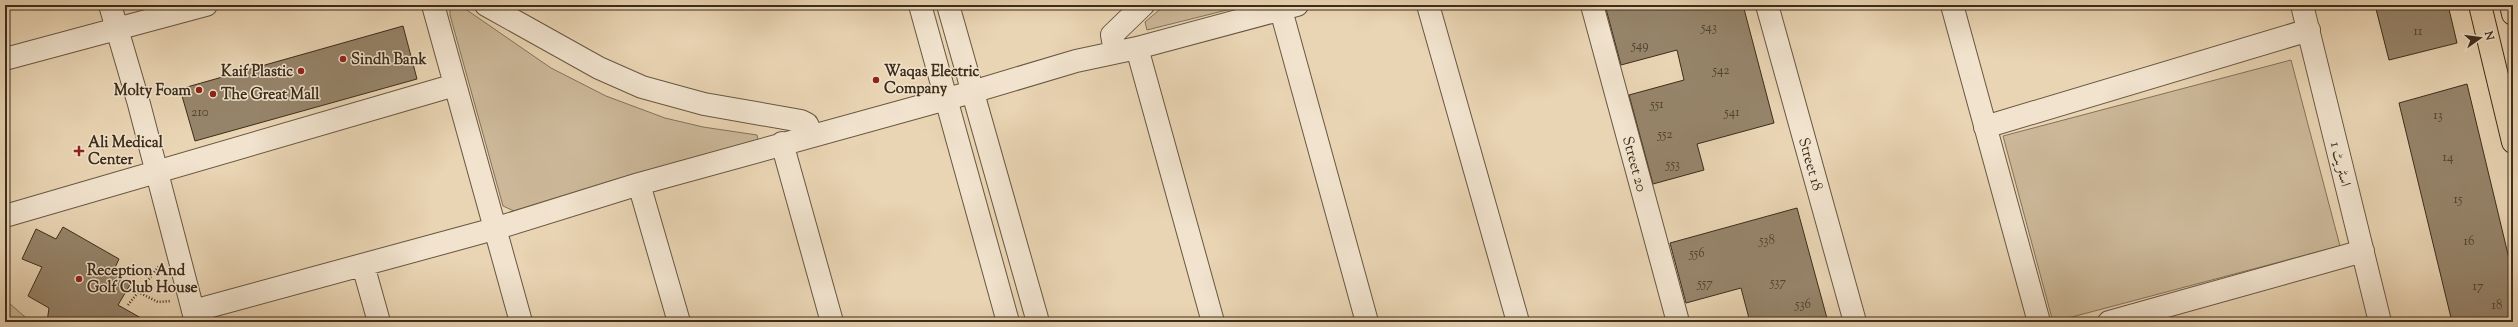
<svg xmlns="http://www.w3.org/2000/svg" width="2518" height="327" font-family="'Sorts Mill Goudy',Amiri,serif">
<rect width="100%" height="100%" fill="#e9d4b3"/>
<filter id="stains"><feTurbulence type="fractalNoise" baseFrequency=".005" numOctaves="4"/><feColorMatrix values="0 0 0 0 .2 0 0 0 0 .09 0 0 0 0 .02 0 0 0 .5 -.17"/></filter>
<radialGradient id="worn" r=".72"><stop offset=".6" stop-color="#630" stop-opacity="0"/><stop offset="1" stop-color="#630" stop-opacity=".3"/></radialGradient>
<path fill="#ccb899" stroke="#84725a" d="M 1165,5 L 1247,5 L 1147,30 L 1145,22 Z
M 461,6 L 551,68 L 606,96 L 665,118 L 703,127 L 757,135 L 759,146 L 514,211 L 503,206 L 450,15 L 450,9 Z
M 2291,60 L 2340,246 L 2053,322 L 2003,136 Z
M 9,303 L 31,322 L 5,322 L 5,304 Z"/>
<path fill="#96846a" stroke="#3c2d1a" d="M 1605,5 L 1743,5 L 1774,123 L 1697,144 L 1704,170 L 1653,184 L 1629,95 L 1684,80 L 1677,50 L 1621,65 Z
M 2375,5 L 2448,5 L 2457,43 L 2389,60 Z
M 403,26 L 417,79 L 195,141 L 180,89 Z
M 2467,84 L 2513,275 L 2513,322 L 2452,322 L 2399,103 Z
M 1797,208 L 1828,322 L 1750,322 L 1741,288 L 1686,303 L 1670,243 Z
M 63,227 L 119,259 L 112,274 L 131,283 L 118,305 L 148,322 L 47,322 L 49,308 L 28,296 L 42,267 L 22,259 L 36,229 L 56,239 Z"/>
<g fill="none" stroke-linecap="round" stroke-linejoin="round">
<defs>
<path id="minor" d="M 110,5 L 139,104 L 196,322
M 433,5 L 521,322
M 486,5 L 599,68 L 642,87 L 704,104 L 801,121 L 807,124 L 812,135
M 920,5 L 1008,322
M 948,5 L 1038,322
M 1428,5 L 1518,322
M 1592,5 L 1678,322
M 1767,5 L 1855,322
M 1952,5 L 2039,322
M 2302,5 L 2380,322
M 1281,10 L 1367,322
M 1137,48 L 1213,322
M 1115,51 L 1112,35 L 1143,5
M 5,59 L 206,5
M 1985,127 L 2309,30
M 782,143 L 832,322
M 639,184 L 679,322
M 5,216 L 455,85
M 363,265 L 379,322
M 193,311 L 494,229 L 639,184 L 972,92 L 1076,61 L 1137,48 L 1297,5
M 2109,322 L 2363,251"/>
<path id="major" d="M 2480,5 L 2513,142
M 2511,5 L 2513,14"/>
</defs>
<use href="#minor" stroke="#675740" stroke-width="24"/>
<use href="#major" stroke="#3c2d1a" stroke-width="24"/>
<path stroke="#3c2d1a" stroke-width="2.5" stroke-dasharray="1 2" stroke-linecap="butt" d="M 138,292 L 158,302 L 171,301
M 128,305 L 160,265"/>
<use href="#minor" stroke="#f1e3ce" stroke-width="22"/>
<use href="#major" stroke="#e9d4b3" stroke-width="22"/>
</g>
<g fill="#8f2418" stroke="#f1e3ce" stroke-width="1.5">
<circle cx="343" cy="59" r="4"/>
<circle cx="301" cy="71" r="4"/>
<circle cx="876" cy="80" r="4"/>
<circle cx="199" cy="90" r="4"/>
<circle cx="213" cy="94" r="4"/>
<path d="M77 145h4v4h4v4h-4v4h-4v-4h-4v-4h4z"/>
<circle cx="79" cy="279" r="4"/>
</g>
<g text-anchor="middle" stroke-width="3" stroke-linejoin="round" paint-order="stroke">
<g font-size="13" fill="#52432e">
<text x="1709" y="31">543</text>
<text x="2418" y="35">11</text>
<text x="1640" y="49">549</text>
<text x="1721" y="74">542</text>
<text x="1657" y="108">551</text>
<text x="200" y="116">210</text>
<text x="1732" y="116">541</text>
<text x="2438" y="119">13</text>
<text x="1665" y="138">552</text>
<text x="2448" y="161">14</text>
<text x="1673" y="168">553</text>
<text x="2458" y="203">15</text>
<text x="1767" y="244">538</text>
<text x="2469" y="245">16</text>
<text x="1697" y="257">556</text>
<text x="1778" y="286">537</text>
<text x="1705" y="287">557</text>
<text x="2478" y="290">17</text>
<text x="1803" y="308">536</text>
<text x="2497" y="309">18</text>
</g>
<g font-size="15" font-weight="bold" fill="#3c2d1a" stroke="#f1e3ce" text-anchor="start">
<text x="351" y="64">Sindh Bank</text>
<text x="293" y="76" text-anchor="end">Kaif Plastic</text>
<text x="884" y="76">Waqas Electric<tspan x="884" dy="17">Company</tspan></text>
<text x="191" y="95" text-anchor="end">Molty Foam</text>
<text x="221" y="99">The Great Mall</text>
<text x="88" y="147">Ali Medical<tspan x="88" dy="17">Center</tspan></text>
<text x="87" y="275">Reception And<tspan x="87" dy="17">Golf Club House</tspan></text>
</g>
<g font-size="15" fill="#3c2d1a" stroke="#f1e3ce">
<text transform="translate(1635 164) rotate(75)" y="5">Street 20</text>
<text transform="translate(1811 164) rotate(74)" y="5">Street 18</text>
<text transform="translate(2341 164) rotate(76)" y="5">اسٹریٹ 1</text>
</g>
</g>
<rect width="2518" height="327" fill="none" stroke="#e9d4b3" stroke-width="20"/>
<rect x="6" y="6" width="2506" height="315" fill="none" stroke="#3c2d1a" stroke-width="2"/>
<rect x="10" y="10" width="2498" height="307" fill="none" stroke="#3c2d1a"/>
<g transform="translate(2480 38) rotate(76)" stroke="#f1e3ce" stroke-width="3" paint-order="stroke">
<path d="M0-3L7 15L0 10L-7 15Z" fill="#3c2d1a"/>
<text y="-6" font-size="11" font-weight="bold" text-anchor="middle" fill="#3c2d1a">N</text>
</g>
<rect width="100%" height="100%" filter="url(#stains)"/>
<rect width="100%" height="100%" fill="url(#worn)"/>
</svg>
